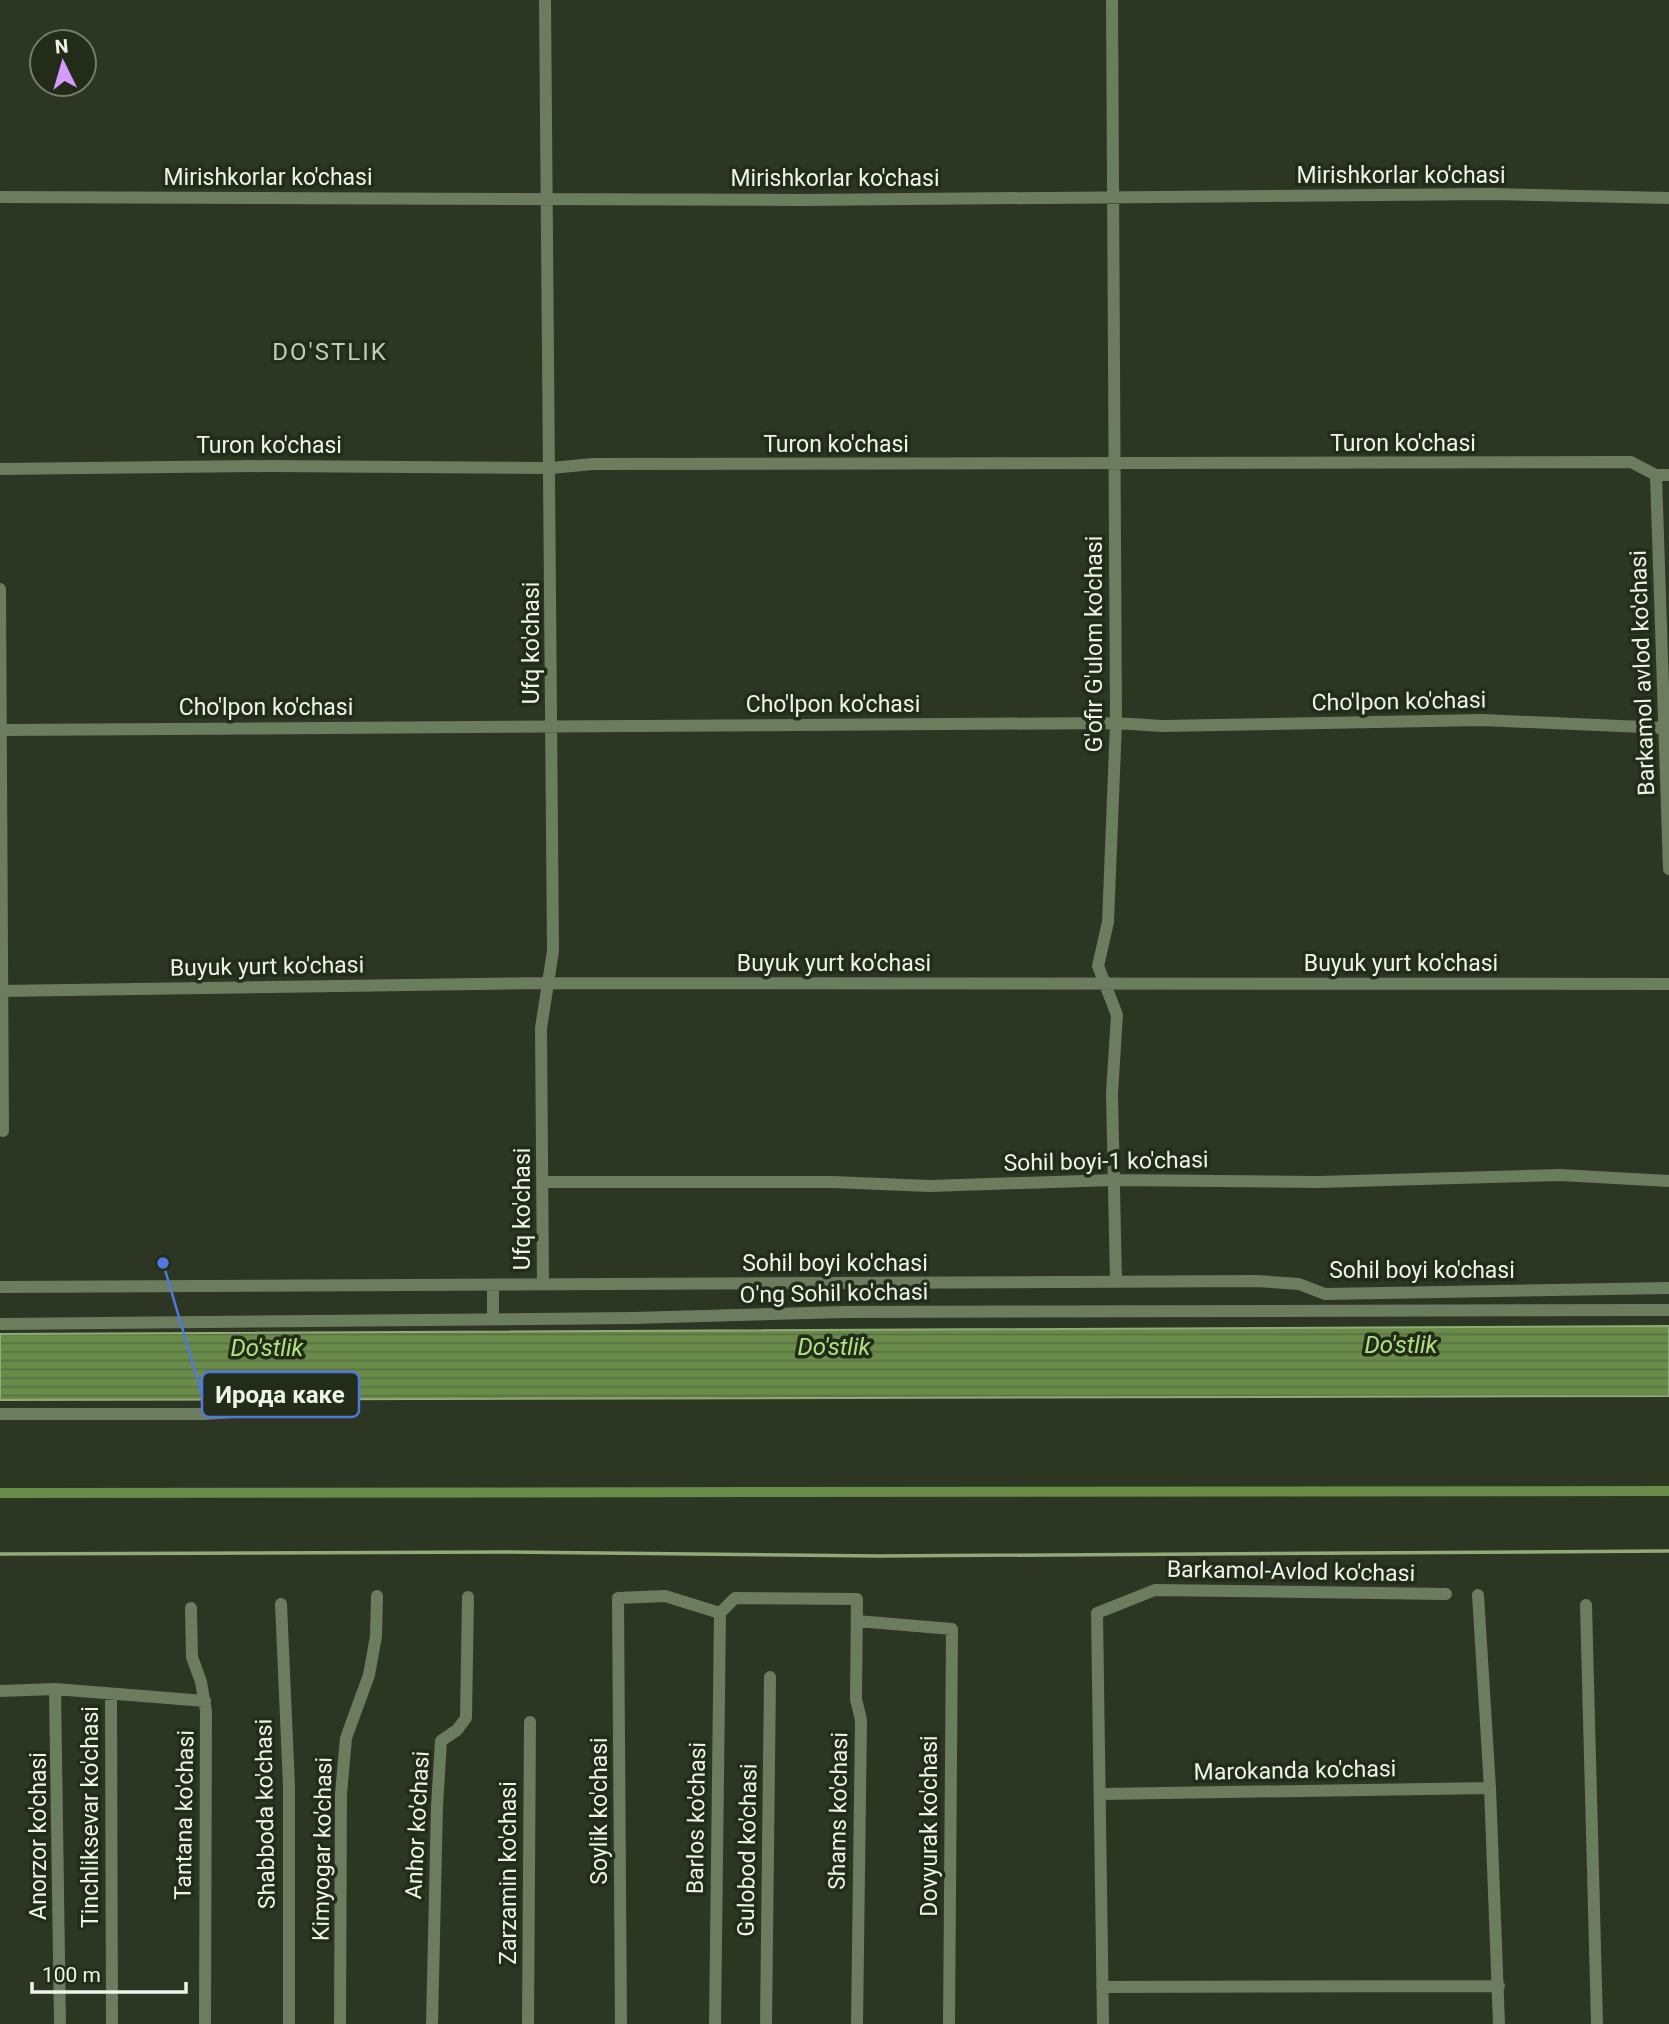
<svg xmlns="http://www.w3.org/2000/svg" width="1669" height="2024" font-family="Roboto,sans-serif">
<defs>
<pattern id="water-rules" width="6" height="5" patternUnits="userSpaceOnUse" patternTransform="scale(1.75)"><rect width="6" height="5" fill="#698c48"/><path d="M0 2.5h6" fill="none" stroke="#5b7147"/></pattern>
</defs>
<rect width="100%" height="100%" fill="#2c3623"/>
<path fill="url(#water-rules)" stroke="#91ab78" stroke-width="2" d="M 1669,1326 L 1669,1396 L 0,1400 L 0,1334 Z"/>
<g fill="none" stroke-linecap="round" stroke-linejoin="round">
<path stroke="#91ab78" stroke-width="3.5" d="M 0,1554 L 504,1552 L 879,1556 L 1669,1551"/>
<path stroke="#698c48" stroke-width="10" d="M 0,1493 L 1669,1491"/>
<path stroke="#6c7c5f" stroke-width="12" d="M 1112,0 L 1116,723 L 1108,922 L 1098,966 L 1117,1015 L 1112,1093 L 1116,1282
M 0,197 L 800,200 L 1492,194 L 1669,198
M 0,469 L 267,466 L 551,468 L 593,464 L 1631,462 L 1656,475 L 1669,475
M 1656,475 L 1669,869
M 0,589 L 3,1131
M 0,730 L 1116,723 L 1162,726 L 1483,720 L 1665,728
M 0,991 L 549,983 L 1669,984
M 543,1182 L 832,1182 L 929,1186 L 1114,1180 L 1318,1182 L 1560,1175 L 1669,1181
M 543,1284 L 541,1028 L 553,951 L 545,0
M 493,1285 L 493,1318
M 0,1287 L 1257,1281 L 1299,1284 L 1325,1294 L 1669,1288
M 0,1324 L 633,1318 L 845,1312 L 1669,1310
M 0,1414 L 205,1414 L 265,1410
M 1478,1595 L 1490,1788 L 1499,2024
M 281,1604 L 289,1786 L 289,2024
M 1586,1605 L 1597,2024
M 191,1608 L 192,1657 L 201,1682 L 206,1711 L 205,2024
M 857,1621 L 952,1629 L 949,2024
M 55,1689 L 60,2024
M 0,1691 L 55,1689 L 205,1701
M 111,1695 L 112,2024
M 1101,1794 L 1490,1788
M 1102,1987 L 1499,1986
M 340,2024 L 341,1794 L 346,1738 L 369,1675 L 376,1636 L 377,1596
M 432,2024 L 437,1806 L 441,1741 L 457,1730 L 466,1718 L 468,1597
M 528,2024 L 530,1722
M 621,2024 L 618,1598 L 665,1596 L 720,1613 L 735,1598 L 857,1599 L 856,1699 L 861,1720 L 857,2024
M 715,2024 L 720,1613
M 766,2024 L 770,1677
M 1103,2024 L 1097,1613 L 1155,1590 L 1446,1594"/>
</g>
<g text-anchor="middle" stroke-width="7" stroke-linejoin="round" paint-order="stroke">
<g font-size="23" fill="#eef4e8" stroke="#222c19">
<text x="1401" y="183">Mirishkorlar ko'chasi</text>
<text x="268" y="185">Mirishkorlar ko'chasi</text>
<text x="835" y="186">Mirishkorlar ko'chasi</text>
<text x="1403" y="451">Turon ko'chasi</text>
<text x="836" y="452">Turon ko'chasi</text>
<text x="269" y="453">Turon ko'chasi</text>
<text transform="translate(531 643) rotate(-90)" y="8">Ufq ko'chasi</text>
<text transform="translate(1094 644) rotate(-90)" y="8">G'ofir G'ulom ko'chasi</text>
<text transform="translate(1642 673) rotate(-92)" y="8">Barkamol avlod ko'chasi</text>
<text transform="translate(1399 701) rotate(-1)" y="8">Cho'lpon ko'chasi</text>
<text x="833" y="712">Cho'lpon ko'chasi</text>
<text x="266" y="715">Cho'lpon ko'chasi</text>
<text x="834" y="971">Buyuk yurt ko'chasi</text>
<text x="1401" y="971">Buyuk yurt ko'chasi</text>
<text transform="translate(267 966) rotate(-1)" y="8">Buyuk yurt ko'chasi</text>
<text transform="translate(1106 1161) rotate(-1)" y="8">Sohil boyi-1 ko'chasi</text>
<text transform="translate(522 1209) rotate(-90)" y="8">Ufq ko'chasi</text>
<text x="835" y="1271">Sohil boyi ko'chasi</text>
<text x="1422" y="1278">Sohil boyi ko'chasi</text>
<text transform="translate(834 1293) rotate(-1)" y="8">O'ng Sohil ko'chasi</text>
<text transform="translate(1291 1571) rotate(1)" y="8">Barkamol-Avlod ko'chasi</text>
<text transform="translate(1295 1770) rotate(-1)" y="8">Marokanda ko'chasi</text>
<text transform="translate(599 1811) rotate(-90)" y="8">Soylik ko'chasi</text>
<text transform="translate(838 1811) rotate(-89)" y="8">Shams ko'chasi</text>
<text transform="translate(265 1814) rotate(-91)" y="8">Shabboda ko'chasi</text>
<text transform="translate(184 1815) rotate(-89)" y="8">Tantana ko'chasi</text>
<text transform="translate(90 1817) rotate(-90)" y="8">Tinchliksevar ko'chasi</text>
<text transform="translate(696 1818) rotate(-89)" y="8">Barlos ko'chasi</text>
<text transform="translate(417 1825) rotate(-87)" y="8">Anhor ko'chasi</text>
<text transform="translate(929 1826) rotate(-90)" y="8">Dovyurak ko'chasi</text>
<text transform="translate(38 1836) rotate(-90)" y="8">Anorzor ko'chasi</text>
<text transform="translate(322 1849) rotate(-89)" y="8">Kimyogar ko'chasi</text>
<text transform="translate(747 1850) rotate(-89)" y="8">Gulobod ko'chasi</text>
<text transform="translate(508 1873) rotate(-90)" y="8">Zarzamin ko'chasi</text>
</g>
<g font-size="24" letter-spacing="2" fill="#bfcdb5" stroke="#222c19">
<text x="330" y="360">DO'STLIK</text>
</g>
<g font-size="24" font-style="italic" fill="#b0e283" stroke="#222c19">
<text x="1401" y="1353">Do'stlik</text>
<text x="834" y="1355">Do'stlik</text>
<text x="267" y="1356">Do'stlik</text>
</g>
</g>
<path fill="none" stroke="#5178dc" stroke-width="2.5" d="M163 1263L202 1395"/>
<circle fill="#5178dc" stroke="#222c19" stroke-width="2.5" cx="163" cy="1263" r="7"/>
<rect fill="#222c19" stroke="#5178dc" stroke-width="2.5" x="202" y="1372" width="157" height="45" rx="7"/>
<g font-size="24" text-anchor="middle" font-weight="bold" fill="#eef4e8">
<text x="280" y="1403">Ирода каке</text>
</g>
<g transform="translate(63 63) rotate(355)"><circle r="33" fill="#222c19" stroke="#747c6c" stroke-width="2"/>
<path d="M0-5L12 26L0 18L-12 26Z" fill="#d59bfb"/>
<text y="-10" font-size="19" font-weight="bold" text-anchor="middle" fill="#eef4e8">N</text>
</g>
<path d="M32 1982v10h154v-10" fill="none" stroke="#eef4e8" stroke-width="3.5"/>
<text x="42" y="1982" font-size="21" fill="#eef4e8" stroke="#222c19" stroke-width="5" paint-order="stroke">100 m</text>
</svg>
